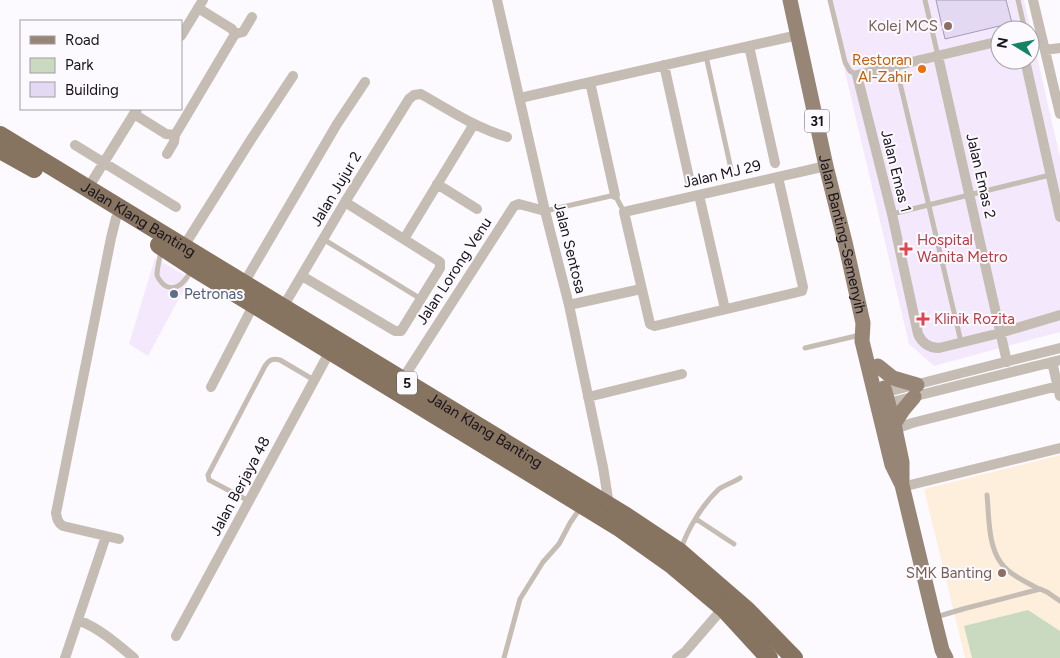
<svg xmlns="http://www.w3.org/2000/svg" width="1060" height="658" font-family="Figtree,sans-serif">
<rect width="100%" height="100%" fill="#fdfaff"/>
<path fill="#f4e9fc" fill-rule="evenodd" d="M 828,0 L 1024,0 L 1060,157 L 1060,332 L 934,366 L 909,344 ZM 1000,30 L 1030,30 L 1030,60 L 1000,60 Z
M 155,258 L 190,278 L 148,356 L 129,344 Z"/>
<path fill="#feefdc" d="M 1060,455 L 1060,658 L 965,658 L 924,489 Z"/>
<path fill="#c9dac0" d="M 1028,610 L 1060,631 L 1060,658 L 972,658 L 964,626 Z"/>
<path fill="#e4d9f3" stroke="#a59bb3" d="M 936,0 L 1006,0 L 1012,23 L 945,39 Z"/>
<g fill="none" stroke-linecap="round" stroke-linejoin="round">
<path stroke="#c5bcb3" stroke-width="5" d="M 830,0 L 845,62 L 850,71 L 857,75
M 925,0 L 938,56
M 1018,0 L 1025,30
M 706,56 L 731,169
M 896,66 L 961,342
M 545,211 L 615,195 L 624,212
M 892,214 L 1050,175
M 323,239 L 421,299
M 161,251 C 160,258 157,267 157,275 C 158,279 161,282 164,285 C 177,294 186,279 192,270
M 805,348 L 860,335
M 987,495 C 989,516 988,546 1001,563 C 1010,575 1026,582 1039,589
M 249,501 L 211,481 L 209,480 L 208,475 L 265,366 C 269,360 272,358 280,360 L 314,380
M 696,519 L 734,544
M 681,549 C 688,528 703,504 719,489 C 725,485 734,482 740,478
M 936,617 L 963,609 L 1040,589 L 1047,592 L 1060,601
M 504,658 L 520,599 L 543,562 L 559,544 L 570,523 L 581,507"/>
<path stroke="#c5bcb3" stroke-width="10" d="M 497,0 L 545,211 L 569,305 L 603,467 L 609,505
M 1033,0 L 1060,114
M 235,34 L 243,32 L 252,17
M 181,36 L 203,0
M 1000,41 L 857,75 L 892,214 L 918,334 C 922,343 929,348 939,348 L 1000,333 L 1060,315
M 749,46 L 775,163
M 1045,50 L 1060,48
M 938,56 L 1007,362
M 1025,60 L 1060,217
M 664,65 L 690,182
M 590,82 L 615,195
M 520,98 L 798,35
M 134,114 L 166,134 L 175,135 L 235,34 L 232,29 L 198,8
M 75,145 L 176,207
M 167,154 L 174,142 L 175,135
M 778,177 L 803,287 L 802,291 L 655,326 L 650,324 L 624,212 L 826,166
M 437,184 L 477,209
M 88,188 L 137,109
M 699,195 L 725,309
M 116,218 L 111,238 L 56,513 C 57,519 58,523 63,526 L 119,539
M 404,239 L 474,124
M 184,246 L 252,138 L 293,76
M 302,276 L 395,331 L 401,331 L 440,268 L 440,262 L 345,202
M 244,283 L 337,124 L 365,82
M 569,305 L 641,289
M 283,307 L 345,202 L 409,99 L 414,95 L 421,94 C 449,110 476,128 507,137
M 1052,362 L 1060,396
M 402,380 L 514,206 L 519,204 L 545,211
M 211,387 L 254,304
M 879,394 L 1060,348
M 588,397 L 682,374
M 884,404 L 1060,360
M 895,429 L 912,423 L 1058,386
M 902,487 L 1060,448
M 78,620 C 99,628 116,643 134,658
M 176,636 L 330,351
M 65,658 L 106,536
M 677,658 L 685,652 L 723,608"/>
<g stroke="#978676" stroke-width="15">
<path id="s1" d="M 790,0 L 826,166 L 845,242 L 863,323 L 862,341 L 892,465 L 902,485 L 934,618 L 942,650 L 946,658"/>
<path d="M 878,366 L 893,378 L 917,385"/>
<path d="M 884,388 L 894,424 L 902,462 L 902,480"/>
<path d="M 894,424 L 903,410 L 914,397"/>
</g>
<g stroke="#867360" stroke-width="18">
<path id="s2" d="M 0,135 L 626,516 L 680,552 L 747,610 L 794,658"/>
<path d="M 0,150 L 34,169"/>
<path d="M 159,245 L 194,268 L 618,527 L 673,566 L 723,608 L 769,658"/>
</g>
</g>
<g fill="#8d6e63" stroke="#fdfaff" stroke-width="2">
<circle cx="948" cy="26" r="5"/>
<circle cx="1002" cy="573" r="5"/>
</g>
<circle fill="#e8710a" stroke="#fdfaff" stroke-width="2" cx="922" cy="69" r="5"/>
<g fill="#e0444e" stroke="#fdfaff" stroke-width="2">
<path d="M903.5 241.5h5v5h5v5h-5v5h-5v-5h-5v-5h5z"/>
<path d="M920.5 311.5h5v5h5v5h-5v5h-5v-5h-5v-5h5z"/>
</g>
<circle fill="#5c6f8a" stroke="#fdfaff" stroke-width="2" cx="174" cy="294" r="5"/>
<g text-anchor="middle" stroke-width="4" stroke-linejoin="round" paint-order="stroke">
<g fill="#fdfaff" stroke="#5d585f" stroke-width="1">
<rect x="804.5" y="109.5" width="25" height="23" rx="4"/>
<rect x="397" y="371.5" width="20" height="23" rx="4"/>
</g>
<g font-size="14" font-weight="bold" fill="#18131b">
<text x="817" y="126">31</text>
<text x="407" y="388">5</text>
</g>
<g font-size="15" fill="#785e54" stroke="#fdfaff" text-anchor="end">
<text x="938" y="31">Kolej MCS</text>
<text x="992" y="578">SMK Banting</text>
</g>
<g font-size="15" fill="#c56008" stroke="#fdfaff" text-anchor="end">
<text x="912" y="65">Restoran<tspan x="912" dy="17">Al-Zahir</tspan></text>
</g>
<g font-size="15" fill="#18131b" stroke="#fdfaff">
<text transform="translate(896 171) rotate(76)" y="5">Jalan Emas 1</text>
<text transform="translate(722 174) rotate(-13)" y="5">Jalan MJ 29</text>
<text transform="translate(981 176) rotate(77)" y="5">Jalan Emas 2</text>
<text transform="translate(336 189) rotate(-59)" y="5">Jalan Jujur 2</text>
<text dy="5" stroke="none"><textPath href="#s2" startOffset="162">Jalan Klang Banting</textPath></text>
<text dy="5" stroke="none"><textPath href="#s1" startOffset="240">Jalan Banting-Semenyih</textPath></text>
<text transform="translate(570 248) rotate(76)" y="5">Jalan Sentosa</text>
<text transform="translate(454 271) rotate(-57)" y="5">Jalan Lorong Venu</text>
<text dy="5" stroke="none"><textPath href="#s2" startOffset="568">Jalan Klang Banting</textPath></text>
<text transform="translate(240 486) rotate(-62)" y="5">Jalan Berjaya 48</text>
</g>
<g font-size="15" fill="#be3a42" stroke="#fdfaff" text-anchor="start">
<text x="917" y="245">Hospital<tspan x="917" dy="17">Wanita Metro</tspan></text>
<text x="934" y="324">Klinik Rozita</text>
</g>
<g font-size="15" fill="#4e5e75" stroke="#fdfaff" text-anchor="start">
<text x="184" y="299">Petronas</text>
</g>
</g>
<rect x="20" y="20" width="162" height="90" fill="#fdfaff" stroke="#a19ea4"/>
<rect x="30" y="36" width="25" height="8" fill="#978676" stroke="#a19ea4"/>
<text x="65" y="45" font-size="15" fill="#18131b">Road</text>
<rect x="30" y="58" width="25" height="15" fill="#c9dac0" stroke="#a19ea4"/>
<text x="65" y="70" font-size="15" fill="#18131b">Park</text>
<rect x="30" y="82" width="25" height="15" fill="#e4d9f3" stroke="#a19ea4"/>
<text x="65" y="95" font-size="15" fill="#18131b">Building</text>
<g transform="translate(1015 45) rotate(280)"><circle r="24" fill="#fdfaff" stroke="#a19ea4"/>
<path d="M0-4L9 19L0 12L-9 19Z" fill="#128463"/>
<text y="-8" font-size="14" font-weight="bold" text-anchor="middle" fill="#18131b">N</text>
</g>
</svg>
